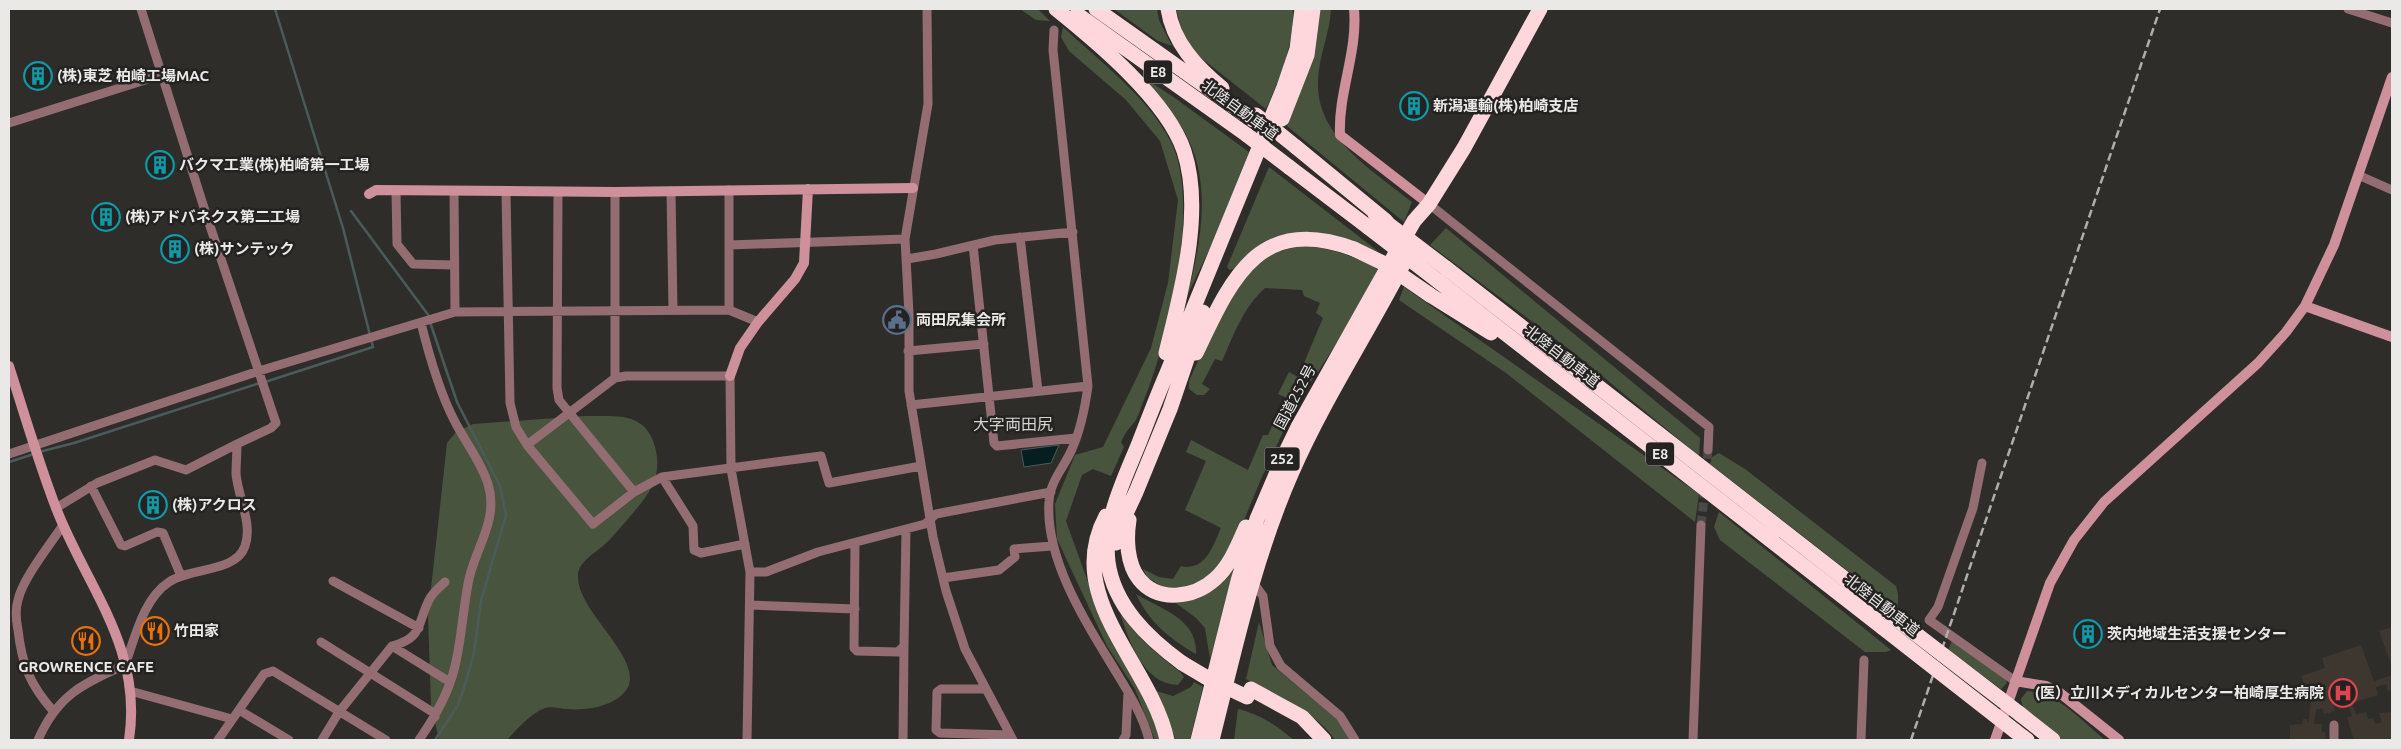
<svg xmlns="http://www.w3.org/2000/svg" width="2401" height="749" font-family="Ubuntu,'Noto Sans JP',sans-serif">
<rect width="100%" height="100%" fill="#2f2d2a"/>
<path fill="#3d3730" d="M 2392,627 L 2392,667 L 2379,631 Z
M 2361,645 L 2374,681 L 2392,675 L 2392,690 L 2388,691 L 2386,684 L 2376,687 L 2378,695 L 2352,703 L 2356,715 L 2366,712 L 2368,719 L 2373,718 L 2375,724 L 2382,722 L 2379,713 L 2392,712 L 2392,740 L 2354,740 L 2347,718 L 2352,716 L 2349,707 L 2339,709 L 2338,706 L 2341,705 L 2339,701 L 2333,703 L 2335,711 L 2324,714 L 2322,708 L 2316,710 L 2314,724 L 2322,724 L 2322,732 L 2325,732 L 2326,740 L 2290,740 L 2290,725 L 2302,724 L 2303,719 L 2307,719 L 2308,724 L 2311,703 L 2301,676 L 2325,668 L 2322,658 Z"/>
<path fill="#49543e" d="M 1020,9 L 1038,9 L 1050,21 L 1036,20 Z
M 1114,9 L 1157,9 L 1159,20 L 1172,46 L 1158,41 Z
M 1176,9 L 1293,9 C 1294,45 1280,77 1266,109 L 1191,50 L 1183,34 Z
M 1317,9 L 1331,9 C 1330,33 1319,55 1318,80 C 1315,137 1374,171 1412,202 L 1404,222 L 1287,126 L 1302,86 Z
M 1063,27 C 1100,62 1146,95 1170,140 C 1202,201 1169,338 1144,400 C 1141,406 1138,419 1133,424 C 1127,430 1125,434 1121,442 L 1124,447 L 1111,476 L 1093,469 L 1082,475 L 1066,521 L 1098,610 L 1145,691 L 1161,740 L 1155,740 L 1135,689 L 1107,646 L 1057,539 L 1055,504 L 1075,455 L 1103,447 L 1151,348 L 1168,283 L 1178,200 L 1160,141 L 1126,100 L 1069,51 L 1061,37 Z
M 1132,70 L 1172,96 L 1249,152 L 1212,244 L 1188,294 C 1201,240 1213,182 1184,131 C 1170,108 1150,89 1132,70 Z
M 1269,167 L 1379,252 C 1352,241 1287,228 1262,243 C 1250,250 1243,267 1230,270 L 1227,267 Z
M 1446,228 L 1700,438 L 1699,456 L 1578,356 L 1430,245 Z
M 1307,245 C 1334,250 1359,257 1382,272 L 1320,369 L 1300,396 L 1261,479 L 1233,547 L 1224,564 L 1192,587 L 1168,590 L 1147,577 L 1143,569 L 1159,577 L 1173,579 L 1181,566 C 1205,572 1213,546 1221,528 L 1185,510 L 1206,461 L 1186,452 L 1191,440 L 1248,470 L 1263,435 L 1268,435 L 1285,397 L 1278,394 L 1289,372 L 1298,377 L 1323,318 L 1316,313 L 1320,303 L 1304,296 L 1302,290 L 1265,288 C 1243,308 1234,334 1222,361 L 1215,359 L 1202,384 L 1210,389 L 1204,395 L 1197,395 L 1189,389 L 1189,381 C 1205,347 1230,277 1263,259 C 1277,251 1291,248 1307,245 Z
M 1404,287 L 1699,494 L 1695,522 L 1506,373 L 1399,300 Z
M 584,416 C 615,417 645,410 655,447 C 664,479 646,498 627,520 C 619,529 612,538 604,545 C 594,554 578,562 578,576 C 576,610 642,657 628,687 C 618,706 587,711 567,709 C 560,709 552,706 545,708 C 531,713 516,730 507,740 L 439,740 L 431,705 L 428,616 L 447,443 L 456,432 L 473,424 Z
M 1719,453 L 1745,469 L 1896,586 L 1898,594 L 1898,610 L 1710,464 L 1712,457 Z
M 1719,512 L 1891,650 L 1886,652 L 1865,652 L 1720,540 L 1714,527 Z
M 1243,554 L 1210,659 L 1205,628 L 1196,618 L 1173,601 Z
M 1136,594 C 1161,609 1198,619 1196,654 C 1171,640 1148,621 1136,594 Z
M 1120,613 C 1137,638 1157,654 1180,672 L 1184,677 L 1178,685 C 1143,684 1129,641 1120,613 Z
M 1259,622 L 1272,665 L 1335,717 L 1351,740 L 1335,740 C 1320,715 1271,692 1246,679 Z
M 1953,638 L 2005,678 L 2007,683 L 2001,689 L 1948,650 Z
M 1194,682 L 1203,687 L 1190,740 L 1176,740 L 1156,691 L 1173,696 L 1191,687 Z
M 2027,691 C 2058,693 2082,721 2105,740 L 2063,740 L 2023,708 L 2021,699 Z
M 1238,709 C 1261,715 1276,725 1294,740 L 1234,740 Z"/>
<path fill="#051e20" stroke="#4a5b5c" d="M 1059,445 L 1051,463 L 1024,467 L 1021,450 Z"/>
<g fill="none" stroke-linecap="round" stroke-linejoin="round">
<path stroke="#4a5b5c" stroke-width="2.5" d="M 351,211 L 429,316
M 430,322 L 457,402 L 500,486 L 506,515 L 481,601 L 474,653 L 464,688 L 458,705 L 435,740
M 265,382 L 373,347 L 343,228 L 275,9
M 39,452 L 74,443 L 260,383
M 9,462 L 34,454"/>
<path stroke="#4b4946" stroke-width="9" stroke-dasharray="9 4.5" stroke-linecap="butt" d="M 1706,472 L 1708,450
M 1701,525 L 1705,488"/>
<path stroke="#946d73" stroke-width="9" d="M 927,9 L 928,104 L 905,239 L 909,314 L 909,391 L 933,537 L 946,591 L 965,649 L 1013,740
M 2348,9 L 2392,23
M 1054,30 L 1053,50 L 1088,386 C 1085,408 1081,429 1072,449 C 1065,466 1050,481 1049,501 C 1045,556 1082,617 1110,662 C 1125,687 1142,712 1149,740
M 9,123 L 161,75
M 2358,175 L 2392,190
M 396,191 L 397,244 L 413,264 L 454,265
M 454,191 L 455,312
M 671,191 L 673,310
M 506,192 L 510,403 L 516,427 L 527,445 L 593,524 L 634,492 L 662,477 L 821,456 L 829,483 L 921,466
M 558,192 L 557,388 L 559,400 L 634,492
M 615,192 L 615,378
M 1429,204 L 1709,427 L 1708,450
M 1020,237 L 1038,391
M 729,245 L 905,239
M 973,245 L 994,443 L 997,446 L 1076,438
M 907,259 L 936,254 L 995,240 L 1073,232
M 729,310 L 729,190
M 908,351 L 984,344
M 911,405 L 1088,386
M 527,445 L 615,378 L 626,376 L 730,376 L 731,469 L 750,572 L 747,740
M 9,454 L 259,371 L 455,312 L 729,310 L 758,322
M 1982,463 L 1973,508 L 1938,607 L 1929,620 L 2015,681
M 662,477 L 693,526 L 694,550 L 701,553 L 745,544
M 91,486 L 121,545 L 125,546 L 157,532 L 163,533 L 181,576
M 56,508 L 97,483 L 155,460 L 186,470 L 237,444
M 855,543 L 854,648 L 857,651 L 898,652 L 904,646 L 906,530
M 750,572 L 766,572 L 818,552 L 925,524 L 936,514 L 1051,492
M 943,578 L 999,570 L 1015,557 L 1014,549 L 1052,546
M 333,581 L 419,628
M 1252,581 L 1263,596 L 1270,646 L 1281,666 L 1340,716 L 1355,740
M 750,605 L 855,609
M 321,642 L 434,713 L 435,717
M 392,646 L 445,679
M 985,689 L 941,689 L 937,692 L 936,730 L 940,733 L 1010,735
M 130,691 L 232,719
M 239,710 L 289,740
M 54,712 C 30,685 22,665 18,630 C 16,620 15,610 18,600 C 23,578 50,545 63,525
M 38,740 C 57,696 83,683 125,665 C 135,638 143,599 169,582 C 190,567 236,573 245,546 C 253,524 238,497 236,474 C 236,464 237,454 237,444 L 271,428 L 276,423 L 206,214 L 141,9
M 218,740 L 264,674 L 273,671 L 386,740
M 322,740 L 339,712 L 392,646 C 423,638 417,624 429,600 C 432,593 440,587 445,582
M 419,740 C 435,717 449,693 455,666 C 462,637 463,607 469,579 C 476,547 499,519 488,484 C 481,461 465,442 454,420 C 439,391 429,355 421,323
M 903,740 L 904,646
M 1123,740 L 1126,735 L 1128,692
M 1693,740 L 1701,525
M 1861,740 L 1864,660
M 2334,740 L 2334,725"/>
<path stroke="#ce909b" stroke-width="10" d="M 1354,9 C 1358,52 1338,92 1340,135 L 1429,204
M 369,194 L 376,190 L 615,192 L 913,188
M 2305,306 L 2392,337
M 9,366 C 24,413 38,461 56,508 C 87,588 143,647 129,740
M 730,376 L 740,348 L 758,322 L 795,279 L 804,263 L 808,189
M 2015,681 L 2046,686 L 2060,693 L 2119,740
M 1995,740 L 2050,583 L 2074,540 L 2104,502 L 2258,363 L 2286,332 L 2305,306 L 2334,245 L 2392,77"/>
<path stroke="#fed7dd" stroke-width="15" d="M 1056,9 C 1097,42 1167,100 1184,151 C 1204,212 1181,292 1166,353
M 1096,9 L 1253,120
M 1168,9 C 1173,42 1196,67 1222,88
M 1077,14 L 1247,135
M 1282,119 L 1307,55 L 1313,9
M 1296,147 L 1386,221
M 1289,167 L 1368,227
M 1446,268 L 1886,611
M 1438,281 L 1882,627
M 1430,295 L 1491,333
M 1196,353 C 1231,280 1258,213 1354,249
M 1106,516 C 1062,598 1151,664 1167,740
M 1129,520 C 1126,539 1127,564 1139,579 C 1158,603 1194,598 1215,579 C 1230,566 1238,545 1246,527
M 1116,543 L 1122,522 L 1136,492 L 1170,409 L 1203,312
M 1182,663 C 1148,638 1114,606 1108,562 C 1103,521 1124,480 1139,443 C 1148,420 1157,396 1167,373 C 1206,277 1246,182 1284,87 L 1297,49 L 1302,9
M 1251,689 L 1302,717 L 1324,740
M 2020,714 L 2053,740
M 2015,731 L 2027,740
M 1198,740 L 1238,581 L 1257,519 L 1283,458 L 1298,427 L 1384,274 L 1414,221 L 1429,204 L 1464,148 L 1540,9
M 1212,740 C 1235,649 1254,558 1292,472 C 1326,394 1375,322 1413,245"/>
<path stroke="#afaeac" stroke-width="2.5" stroke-dasharray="8 4" stroke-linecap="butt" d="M 1911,740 L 2160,9"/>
<path stroke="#fed7dd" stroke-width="15" d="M 1256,115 L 1296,147
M 1247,135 L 1289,167
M 1375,214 L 1446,268
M 1368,227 L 1438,281
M 1354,249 L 1385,264 L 1430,295
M 1886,611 L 2020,714
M 1882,627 L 2015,731
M 1182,663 L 1209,679 L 1247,697"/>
</g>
<defs>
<symbol id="building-ring" viewBox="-11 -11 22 22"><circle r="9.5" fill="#252321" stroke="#0f9aa8" stroke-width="1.5"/><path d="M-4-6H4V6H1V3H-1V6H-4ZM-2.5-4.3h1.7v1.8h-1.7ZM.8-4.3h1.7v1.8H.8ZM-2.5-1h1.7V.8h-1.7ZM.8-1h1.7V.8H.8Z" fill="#0f9aa8"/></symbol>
<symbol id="civic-ring" viewBox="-11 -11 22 22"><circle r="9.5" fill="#252321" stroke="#5c6f8a" stroke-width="1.5"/><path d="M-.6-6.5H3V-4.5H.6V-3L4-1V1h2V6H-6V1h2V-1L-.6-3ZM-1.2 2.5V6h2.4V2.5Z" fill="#5c6f8a"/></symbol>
<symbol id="restaurant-ring" viewBox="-11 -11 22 22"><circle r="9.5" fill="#252321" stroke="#e8710a" stroke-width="1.5"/><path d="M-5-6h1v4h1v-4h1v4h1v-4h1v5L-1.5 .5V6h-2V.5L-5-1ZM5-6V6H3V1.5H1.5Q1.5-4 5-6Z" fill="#e8710a"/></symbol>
<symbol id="hospital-ring" viewBox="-11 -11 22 22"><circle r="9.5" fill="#252321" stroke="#e0444e" stroke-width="1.5"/><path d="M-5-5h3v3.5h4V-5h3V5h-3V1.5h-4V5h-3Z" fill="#e0444e"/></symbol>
</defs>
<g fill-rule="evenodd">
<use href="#building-ring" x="22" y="60" width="32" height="32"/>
<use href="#building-ring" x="1398" y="90" width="32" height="32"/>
<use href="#building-ring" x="144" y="149" width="32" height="32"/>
<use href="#building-ring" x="90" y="201" width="32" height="32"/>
<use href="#building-ring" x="159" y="233" width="32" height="32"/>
<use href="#civic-ring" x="881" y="304" width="32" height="32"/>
<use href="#building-ring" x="137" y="489" width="32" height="32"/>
<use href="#restaurant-ring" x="139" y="615" width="32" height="32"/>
<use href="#building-ring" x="2072" y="618" width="32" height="32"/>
<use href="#restaurant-ring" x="70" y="625" width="32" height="32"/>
<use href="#hospital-ring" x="2327" y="677" width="32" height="32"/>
</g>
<g text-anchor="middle" stroke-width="5" stroke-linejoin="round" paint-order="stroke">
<g fill="#252321" stroke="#afaeac" stroke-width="1">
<rect x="1144" y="60.5" width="28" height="23" rx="4"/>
<rect x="1646" y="442.5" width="28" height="23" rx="4"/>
<rect x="1264.5" y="447.5" width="35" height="23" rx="4"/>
</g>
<g font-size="14" font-weight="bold" fill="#eae9e8">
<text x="1158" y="77">E8</text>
<text x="1660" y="459">E8</text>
<text x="1282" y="464">252</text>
</g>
<g font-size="15" font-weight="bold" fill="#eae9e8" stroke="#252321" text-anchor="start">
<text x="57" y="81">(株)東芝 柏崎工場MAC</text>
<text x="1433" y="111">新潟運輸(株)柏崎支店</text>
<text x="179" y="170">バクマ工業(株)柏崎第一工場</text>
<text x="125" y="222">(株)アドバネクス第二工場</text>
<text x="194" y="254">(株)サンテック</text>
<text x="916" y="325">両田尻集会所</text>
<text x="172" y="510">(株)アクロス</text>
<text x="174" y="636">竹田家</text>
<text x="2107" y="639">茨内地域生活支援センター</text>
<text x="86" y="672" text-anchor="middle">GROWRENCE CAFE</text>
<text x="2324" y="698" text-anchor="end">(医）立川メディカルセンター柏崎厚生病院</text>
</g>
<g font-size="15" fill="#eae9e8" stroke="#252321">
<text transform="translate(1240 110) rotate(36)" y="5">北陸自動車道</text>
<text transform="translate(1562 356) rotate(38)" y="5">北陸自動車道</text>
<text transform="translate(1295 397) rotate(-62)" y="5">国道252号</text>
<text transform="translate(1882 605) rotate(38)" y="5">北陸自動車道</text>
</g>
<g font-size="16" fill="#d6d4d0" stroke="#252321">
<text x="1013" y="430">大字両田尻</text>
</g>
</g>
<rect width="2401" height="749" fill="none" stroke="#eae9e8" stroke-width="20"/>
</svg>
